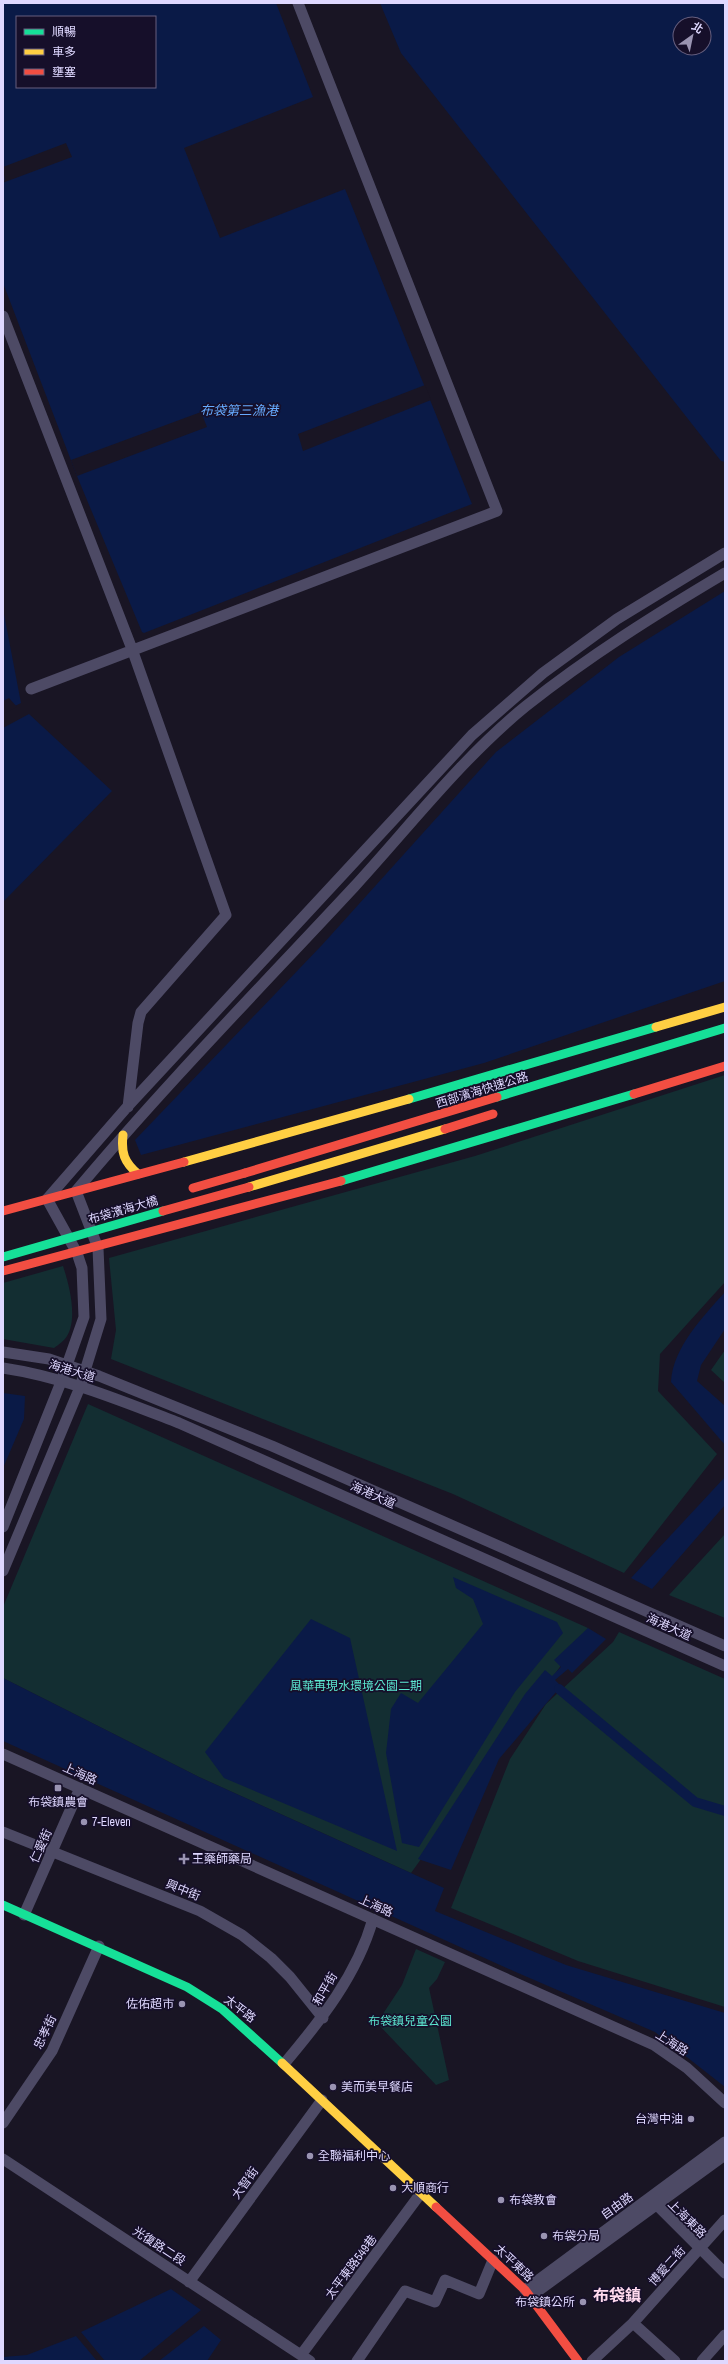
<svg xmlns="http://www.w3.org/2000/svg" width="728" height="2364" font-family="'Archivo Narrow','Noto Sans TC',sans-serif">
<rect width="100%" height="100%" fill="#191524"/>
<path fill="#132e32" d="M 725,1075 L 725,1282 L 660,1354 L 658,1391 L 717,1454 L 624,1573 L 453,1494 L 111,1359 L 116,1330 L 109,1258 L 475,1156 Z
M 63,1266 C 69,1284 78,1318 67,1336 C 65,1340 58,1345 54,1348 L 3,1339 L 3,1283 Z
M 725,1350 L 725,1383 L 711,1370 Z
M 88,1404 L 588,1628 L 411,1873 L 199,1777 L 3,1678 L 3,1607 Z
M 725,1534 L 725,1618 L 669,1595 Z
M 619,1632 L 725,1679 L 725,2007 L 578,1961 L 451,1908 L 510,1759 L 546,1704 L 613,1642 Z
M 416,1949 L 445,1962 L 437,1979 L 429,1988 L 449,2080 L 436,2085 L 377,2023 L 402,1985 Z"/>
<path fill="#0a1a47" fill-rule="evenodd" d="M 3,3 L 276,3 L 313,97 L 184,148 L 220,238 L 345,189 L 472,504 L 144,633 L 142,632 L 77,476 L 3,283 L 3,183 L 5,182 L 3,176 ZM 17,17 L 155,17 L 155,87 L 17,87 Z
M 380,3 L 725,3 L 725,462 L 721,461 L 401,53 ZM 680,24 L 704,24 L 704,48 L 680,48 Z
M 725,591 L 725,981 L 484,1063 L 141,1155 L 135,1140 L 322,945 L 496,752 L 619,657 Z
M 3,609 L 21,703 L 3,712 Z
M 29,714 L 112,791 L 3,902 L 3,728 Z
M 725,1292 L 725,1329 L 701,1365 L 697,1381 L 725,1406 L 725,1445 L 671,1382 C 673,1347 703,1317 725,1292 Z
M 3,1393 L 25,1396 L 24,1419 L 3,1468 Z
M 725,1477 L 725,1505 L 652,1589 L 631,1578 Z
M 453,1577 L 557,1622 L 563,1633 L 515,1692 L 419,1847 L 402,1843 L 386,1753 L 391,1709 L 401,1693 L 418,1703 L 483,1624 L 473,1599 L 456,1588 Z
M 311,1619 L 350,1638 L 397,1851 L 224,1778 L 205,1752 Z
M 588,1628 L 606,1639 L 572,1673 L 568,1669 L 555,1680 L 561,1686 L 499,1759 L 451,1870 L 418,1859 L 525,1694 L 545,1670 L 552,1676 L 561,1667 L 554,1660 Z
M 3,1678 L 199,1777 L 444,1888 L 435,1911 L 566,1965 L 725,2013 L 725,2087 L 655,2032 L 518,1973 L 3,1741 Z
M 171,2289 L 201,2310 L 139,2361 L 105,2361 L 81,2332 Z
M 204,2326 L 221,2340 L 207,2361 L 159,2361 Z
M 76,2336 L 97,2361 L 3,2361 L 3,2357 L 27,2355 Z"/>
<path fill="#191524" d="M 66,143 L 72,157 L 5,182 L 3,167 Z
M 425,385 L 431,400 L 303,451 L 298,434 Z
M 201,412 L 207,427 L 77,476 L 71,460 Z
M 9,698 L 17,707 L 3,714 L 3,701 Z"/>
<g fill="none" stroke-linecap="round" stroke-linejoin="round">
<path stroke="#0a1a47" stroke-width="10" d="M 559,1689 L 695,1802 L 725,1811"/>
<path stroke="#4d4a65" stroke-width="11" d="M 3,316 L 132,649 L 226,915 L 141,1012 L 138,1023 L 128,1107
M 31,689 L 497,511 L 298,3
M 3,1352 L 49,1359 L 99,1376 L 272,1446 L 725,1646
M 3,1368 C 64,1377 122,1401 179,1423 L 725,1666
M 3,1527 L 61,1382 L 84,1317 L 82,1268 L 77,1253 L 47,1199 L 128,1106 L 472,735 L 543,673 L 617,619 L 725,553
M 3,1571 L 80,1387 L 101,1319 L 98,1248 L 76,1191 C 164,1086 261,987 354,887 C 409,827 463,757 526,706 C 589,656 656,614 725,573
M 3,1754 L 654,2045 L 687,2068 L 725,2103
M 3,1832 L 200,1911 L 242,1935 L 271,1958 L 290,1977 L 323,2018
M 24,1915 L 80,1788
M 284,2064 C 321,2020 357,1975 373,1919
M 3,2123 L 52,2051 L 99,1946
M 3,2159 L 310,2361
M 652,2200 L 725,2273
M 189,2282 L 322,2100
M 525,2290 L 725,2142
M 531,2296 L 725,2155
M 633,2323 L 675,2361
M 301,2355 L 421,2193
M 357,2361 L 405,2291 L 435,2302 L 445,2280 L 479,2294 L 493,2260
M 592,2361 L 633,2323 L 725,2220
M 702,2361 L 725,2335"/>
<path stroke="#16e098" stroke-width="9" d="M 497,1097 L 725,1028
M 409,1099 L 656,1027
M 341,1181 L 634,1094
M 3,1905 L 187,1987 L 222,2009 L 282,2063"/>
<path stroke="#ffcf43" stroke-width="9" d="M 656,1027 L 725,1007
M 123,1135 C 121,1153 124,1162 138,1174
M 184,1162 L 409,1099
M 249,1187 L 445,1129
M 282,2063 L 436,2207"/>
<path stroke="#f24e42" stroke-width="9" d="M 634,1094 L 725,1066
M 445,1129 L 493,1114
M 245,1173 L 497,1097
M 3,1211 L 184,1162
M 3,1271 L 341,1181
M 436,2207 L 525,2290 L 578,2361"/>
<path stroke="#16e098" stroke-width="9" d="M 3,1257 L 163,1211"/>
<path stroke="#f24e42" stroke-width="9" d="M 193,1188 L 245,1173
M 163,1211 L 249,1187"/>
</g>
<g fill="#9a94b2" stroke="#160f2a" stroke-width="1.5">
<rect x="54" y="1784" width="8" height="8" rx="2"/>
<circle cx="84" cy="1822" r="4"/>
<path d="M182 1853h4v4h4v4h-4v4h-4v-4h-4v-4h4z"/>
<circle cx="182" cy="2004" r="4"/>
<circle cx="333" cy="2087" r="4"/>
<circle cx="691" cy="2119" r="4"/>
<circle cx="310" cy="2156" r="4"/>
<circle cx="393" cy="2188" r="4"/>
<circle cx="501" cy="2200" r="4"/>
<circle cx="544" cy="2236" r="4"/>
<circle cx="583" cy="2302" r="4"/>
</g>
<g text-anchor="middle" stroke-width="3.5" stroke-linejoin="round" paint-order="stroke">
<g font-size="12" fill="#dfd8ff" stroke="#160f2a">
<text transform="translate(482 1090) rotate(-17)" y="4">西部濱海快速公路</text>
<text transform="translate(123 1210) rotate(-16)" y="4">布袋濱海大橋</text>
<text transform="translate(72 1371) rotate(17)" y="4">海港大道</text>
<text transform="translate(373 1495) rotate(24)" y="4">海港大道</text>
<text transform="translate(669 1627) rotate(24)" y="4">海港大道</text>
<text transform="translate(80 1774) rotate(24)" y="4">上海路</text>
<text transform="translate(41 1846) rotate(-66)" y="4">仁愛街</text>
<text transform="translate(183 1890) rotate(22)" y="4">興中街</text>
<text transform="translate(376 1906) rotate(24)" y="4">上海路</text>
<text transform="translate(325 1989) rotate(-60)" y="4">和平街</text>
<text transform="translate(240 2009) rotate(38)" y="4">太平路</text>
<text transform="translate(45 2032) rotate(-64)" y="4">忠孝街</text>
<text transform="translate(672 2043) rotate(33)" y="4">上海路</text>
<text transform="translate(245 2183) rotate(-54)" y="4">大智街</text>
<text transform="translate(617 2206) rotate(-36)" y="4">自由路</text>
<text transform="translate(687 2219) rotate(45)" y="4">上海東路</text>
<text transform="translate(159 2246) rotate(33)" y="4">光復路二段</text>
<text transform="translate(514 2263) rotate(43)" y="4">太平東路</text>
<text transform="translate(667 2266) rotate(-48)" y="4">博愛二街</text>
<text transform="translate(351 2267) rotate(-53)" y="4">太平東路549巷</text>
</g>
<g font-size="12" fill="#5ce7d0" stroke="#160f2a">
<text x="356" y="1690">風華再現水環境公園二期</text>
<text x="410" y="2025">布袋鎮兒童公園</text>
</g>
<g font-size="12" fill="#dfd8ff" stroke="#160f2a" text-anchor="start">
<text x="58" y="1806" text-anchor="middle">布袋鎮農會</text>
<text x="92" y="1826">7-Eleven</text>
<text x="192" y="1863">王藥師藥局</text>
<text x="174" y="2008" text-anchor="end">佐佑超市</text>
<text x="341" y="2091">美而美早餐店</text>
<text x="683" y="2123" text-anchor="end">台灣中油</text>
<text x="318" y="2160">全聯福利中心</text>
<text x="401" y="2192">大順商行</text>
<text x="509" y="2204">布袋教會</text>
<text x="552" y="2240">布袋分局</text>
<text x="575" y="2306" text-anchor="end">布袋鎮公所</text>
</g>
<g font-size="13" font-style="italic" fill="#66abff" stroke="#160f2a">
<text x="239" y="415">布袋第三漁港</text>
</g>
<g font-size="16" font-weight="bold" fill="#ffdaee" stroke="#160f2a">
<text x="617" y="2301">布袋鎮</text>
</g>
</g>
<rect width="728" height="2364" fill="none" stroke="#dfd8ff" stroke-width="8"/>
<rect x="16" y="16" width="140" height="72" fill="#160f2a" stroke="#665f7f"/>
<rect x="24" y="29" width="20" height="6" fill="#16e098" stroke="#665f7f"/>
<text x="52" y="36" font-size="12" fill="#dfd8ff">順暢</text>
<rect x="24" y="49" width="20" height="6" fill="#ffcf43" stroke="#665f7f"/>
<text x="52" y="56" font-size="12" fill="#dfd8ff">車多</text>
<rect x="24" y="69" width="20" height="6" fill="#f24e42" stroke="#665f7f"/>
<text x="52" y="76" font-size="12" fill="#dfd8ff">壅塞</text>
<g transform="translate(692 36) rotate(33)"><circle r="19" fill="#160f2a" stroke="#665f7f"/>
<path d="M0-3L7 15L0 10L-7 15Z" fill="#9a94b2"/>
<text y="-6" font-size="11" font-weight="bold" text-anchor="middle" fill="#dfd8ff">北</text>
</g>
</svg>
